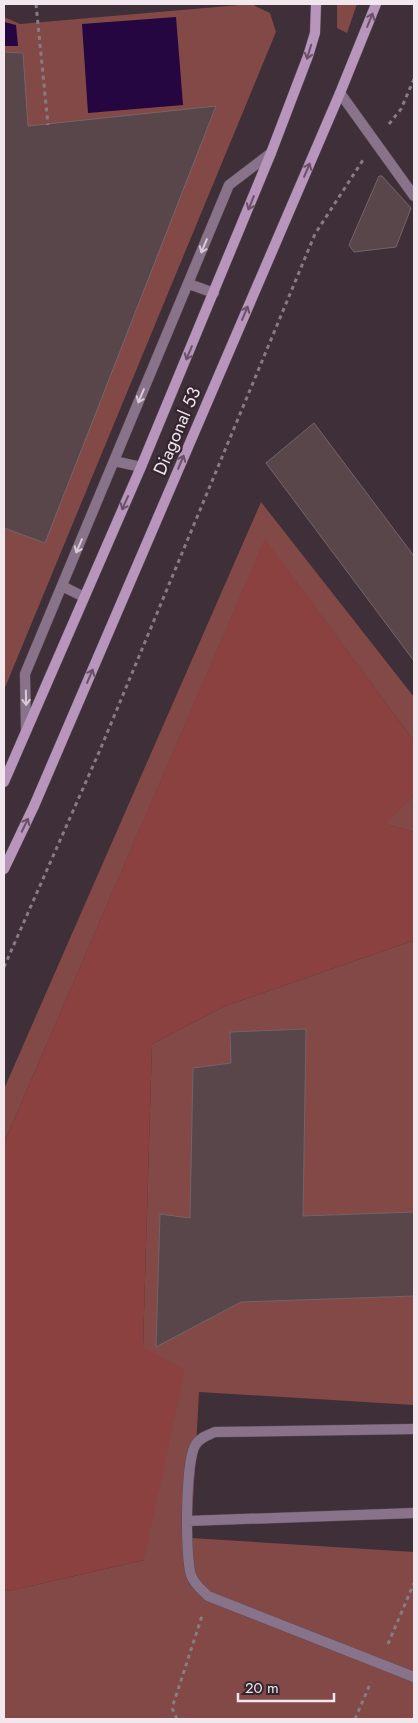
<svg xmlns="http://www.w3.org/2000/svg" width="418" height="1723" font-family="Jost,sans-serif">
<rect width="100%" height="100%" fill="#3e2f38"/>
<path fill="#824947" d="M 251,4 L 270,13 L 276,32 L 4,690 L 4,17 L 20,24 Z
M 337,4 L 357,4 L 347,33 L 337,28 Z
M 261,502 L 414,697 L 414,741 L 265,540 L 4,1143 L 4,1089 Z
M 414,795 L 414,832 L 384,824 Z
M 412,941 L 414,943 L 414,1212 L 303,1216 L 306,1029 L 230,1032 L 231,1063 L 193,1068 L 190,1218 L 160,1215 L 156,1346 L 241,1302 L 414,1296 L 414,1405 L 199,1392 L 191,1538 L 414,1552 L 414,1719 L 4,1719 L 4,1589 L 9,1591 L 144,1560 L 143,1347 L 152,1044 L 225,1006 Z"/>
<path fill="#8b4140" d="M 265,539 L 414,741 L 414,795 L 385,824 L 414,832 L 414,943 L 412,941 L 225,1006 L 152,1044 L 143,1347 L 185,1370 L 144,1560 L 9,1591 L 4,1589 L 4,1143 Z"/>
<path fill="#250640" d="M 176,17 L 183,105 L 88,113 L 82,24 Z
M 4,22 L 16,25 L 18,46 L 4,46 Z"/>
<path fill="#59464b" stroke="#776468" d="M 4,52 L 23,53 L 28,126 L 216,106 L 45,543 L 4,528 Z
M 379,176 L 382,176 L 411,208 L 396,247 L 354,252 L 349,245 Z
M 314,423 L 414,556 L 414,661 L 266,463 Z
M 306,1029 L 303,1216 L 414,1212 L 414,1296 L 241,1302 L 156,1347 L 160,1214 L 190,1218 L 193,1068 L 231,1063 L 230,1032 Z"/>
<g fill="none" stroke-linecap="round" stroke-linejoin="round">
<defs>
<path id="lane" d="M 340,93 L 414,196
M 189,284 L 214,293
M 114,461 L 141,467
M 62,586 L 84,597
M 26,730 L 25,674 L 229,185 L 271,153
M 414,1429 L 215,1432 C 208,1435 201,1437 196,1444 C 185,1458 185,1557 191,1575 C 194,1584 202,1590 208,1596 L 414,1677
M 187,1521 L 414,1513"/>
<path id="secondary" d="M 4,782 L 141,467 L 271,153 L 308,56 L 315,33 L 316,4
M 4,869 L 34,806 L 340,93 L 376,4"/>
</defs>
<use href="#lane" stroke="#5b4c55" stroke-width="11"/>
<use href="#secondary" stroke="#5b4c55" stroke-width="11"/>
<path stroke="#887c83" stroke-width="3" stroke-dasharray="4 4" stroke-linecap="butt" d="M 36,4 L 48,125
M 389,124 L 401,109 L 414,79
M 4,967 L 100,750 L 315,234 L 363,160
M 388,1644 L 414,1583
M 177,1719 L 172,1708 L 202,1616
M 355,1719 L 371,1682"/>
<use href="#lane" stroke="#89738b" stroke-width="10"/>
<use href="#secondary" stroke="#b895bc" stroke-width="10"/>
</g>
<defs><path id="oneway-shaft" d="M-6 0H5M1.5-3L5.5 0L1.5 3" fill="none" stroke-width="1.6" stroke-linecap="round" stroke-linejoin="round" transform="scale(1.25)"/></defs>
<g stroke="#695267">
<use href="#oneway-shaft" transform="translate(370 20) rotate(-68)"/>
<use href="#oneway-shaft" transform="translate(309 52) rotate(107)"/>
<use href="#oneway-shaft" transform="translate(307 170) rotate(-67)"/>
<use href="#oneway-shaft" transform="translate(251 203) rotate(112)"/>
<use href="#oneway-shaft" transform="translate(245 313) rotate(-67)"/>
<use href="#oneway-shaft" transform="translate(189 353) rotate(113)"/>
<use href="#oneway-shaft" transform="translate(181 462) rotate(-67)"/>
<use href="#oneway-shaft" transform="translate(125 503) rotate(114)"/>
<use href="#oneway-shaft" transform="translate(90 676) rotate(-67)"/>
<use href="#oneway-shaft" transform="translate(25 825) rotate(-64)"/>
</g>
<g stroke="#d7cad4">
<use href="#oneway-shaft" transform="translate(204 246) rotate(113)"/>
<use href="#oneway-shaft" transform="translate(141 396) rotate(113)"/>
<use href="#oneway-shaft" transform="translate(79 546) rotate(113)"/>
<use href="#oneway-shaft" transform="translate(26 698) rotate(89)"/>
</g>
<g text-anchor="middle" stroke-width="4.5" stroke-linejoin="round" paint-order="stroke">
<g font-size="18" fill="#f1e7ed" stroke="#34252e">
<text transform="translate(177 431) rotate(-67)" y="6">Diagonal 53</text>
</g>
</g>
<rect width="418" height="1723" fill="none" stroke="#f1e7ed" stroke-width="10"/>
<path d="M238 1693v8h96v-8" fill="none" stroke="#f1e7ed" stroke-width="2.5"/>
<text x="245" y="1693" font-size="15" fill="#f1e7ed" stroke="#34252e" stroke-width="4" paint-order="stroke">20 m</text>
</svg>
